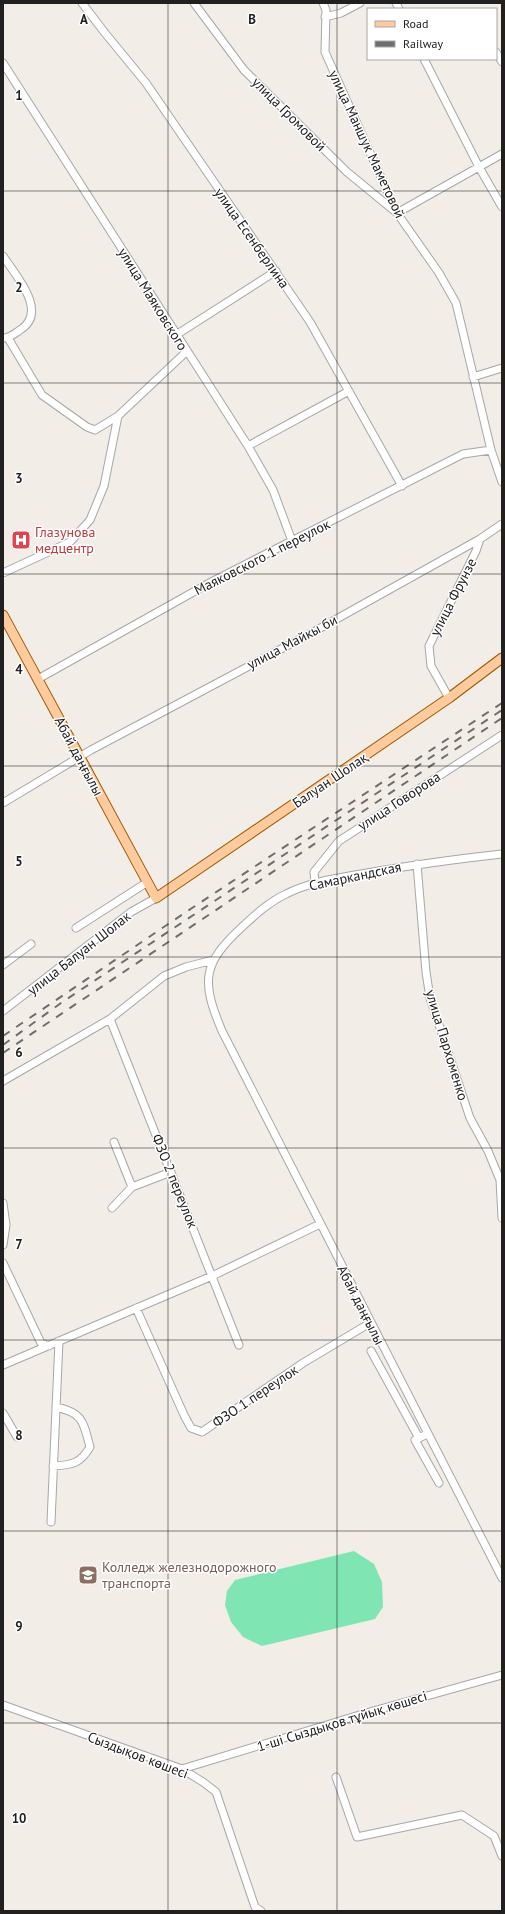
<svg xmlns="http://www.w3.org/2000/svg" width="505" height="1914" font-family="'PT Sans',sans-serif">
<rect width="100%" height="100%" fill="#f2ede6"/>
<path fill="#7fe6b3" d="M 354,1551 L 374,1564 L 382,1582 L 383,1607 L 375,1619 L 262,1646 L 243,1637 L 231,1622 L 225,1605 L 227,1591 L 235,1580 Z"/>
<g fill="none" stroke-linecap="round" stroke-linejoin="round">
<defs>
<path id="minor" d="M 82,3 L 105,33 L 146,83 L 310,322 L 402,486
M 194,3 L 244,70 L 347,172 L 397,213 L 502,154
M 323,3 L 326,10 L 325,52 L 397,213 L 439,273 L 456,303 L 491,450 L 502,482
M 396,3 L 399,9
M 325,17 L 341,13 L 360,3
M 496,52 L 502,62
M 424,59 L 479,167 L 502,207
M 3,63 L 248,446 L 273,490 L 292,541
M 3,256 C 16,276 49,312 20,330 C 14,334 10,338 3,338
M 176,335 L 276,271
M 473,377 L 502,368
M 118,416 L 186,352
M 248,446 L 349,391
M 3,573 L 70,542 L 90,520 L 104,486 L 118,416 L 95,430 L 87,427 L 42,395 L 8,338
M 38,679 L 213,581 L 463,454 L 491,450
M 449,698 L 431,666 L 429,646 L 476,551 L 480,539
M 3,803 L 91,750 L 315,631 L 480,539 L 502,524
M 502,854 C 457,859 412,865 367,873 C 339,878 311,881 286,894 C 269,902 255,915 242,927 C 202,964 201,981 222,1031 L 502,1578
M 417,864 L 426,972 L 430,998 L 470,1118 L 488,1151 L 500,1180 L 502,1218
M 315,882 L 314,872 L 339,841 L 502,735
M 76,928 L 146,883
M 3,965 L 31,944
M 3,1011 L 131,912 L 156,898
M 110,1019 L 239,1345
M 3,1081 L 110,1019 L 164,976 L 186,967 L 213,960
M 114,1142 L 132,1187
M 3,1203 L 6,1225 L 3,1245
M 112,1208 L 132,1187 L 171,1172
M 3,1263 L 41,1343 L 49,1346
M 136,1308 L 184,1415 L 191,1428 L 202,1432 L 303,1363 L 370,1323
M 371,1351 L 419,1438 L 427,1434
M 3,1365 L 212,1276 L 320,1224
M 3,1413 L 17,1437
M 419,1438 L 415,1440 L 439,1483
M 53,1466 C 72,1465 80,1464 90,1447 C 83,1421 83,1413 56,1407
M 51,1522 L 59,1341
M 3,1705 L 182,1769 L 203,1782 L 216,1792 L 255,1907 L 261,1911
M 182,1769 L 366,1713 L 502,1675
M 336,1777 L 357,1837 L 462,1815 L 494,1836 L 502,1856"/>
<path id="major" d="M 3,615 L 156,898 L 449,698 L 502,658"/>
</defs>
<use href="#minor" stroke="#a7a7a7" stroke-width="9"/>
<use href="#major" stroke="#9d5900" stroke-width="11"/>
<use href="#minor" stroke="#fff" stroke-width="7"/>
<use href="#major" stroke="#ffcb9e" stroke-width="9"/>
<path stroke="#6e6e6e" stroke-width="2" stroke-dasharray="8 8" stroke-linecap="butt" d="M 3,1036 L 183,914 L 502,703
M 3,1045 L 61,1003 L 502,710
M 3,1053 L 502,718"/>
</g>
<path fill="none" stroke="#202020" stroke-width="1" stroke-opacity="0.55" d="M 168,3 L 168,1911M 337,3 L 337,1911M 3,191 L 502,191M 3,383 L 502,383M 3,574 L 502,574M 3,766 L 502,766M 3,957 L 502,957M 3,1148 L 502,1148M 3,1340 L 502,1340M 3,1531 L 502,1531M 3,1723 L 502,1723"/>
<defs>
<symbol id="hospital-square" viewBox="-11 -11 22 22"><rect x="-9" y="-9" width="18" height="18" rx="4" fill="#e0444e" stroke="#fff"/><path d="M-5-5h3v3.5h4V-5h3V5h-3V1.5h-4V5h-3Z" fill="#fff"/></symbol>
<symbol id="university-square" viewBox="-11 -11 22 22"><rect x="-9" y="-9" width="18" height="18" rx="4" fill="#8d6e63" stroke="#fff"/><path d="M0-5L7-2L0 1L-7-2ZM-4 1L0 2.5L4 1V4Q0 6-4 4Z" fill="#fff"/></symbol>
</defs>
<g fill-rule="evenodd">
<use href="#hospital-square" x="10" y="529" width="22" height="22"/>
<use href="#university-square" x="77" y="1564" width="22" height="22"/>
</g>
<g text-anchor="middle" stroke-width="3" stroke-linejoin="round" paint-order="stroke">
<g font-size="14" fill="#202020" stroke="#fff">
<text transform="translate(289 114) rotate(45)" y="5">улица Громовой</text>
<text transform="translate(367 144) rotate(65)" y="5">улица Маншук Маметовой</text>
<text transform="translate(252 238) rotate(55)" y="5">улица Есенберлина</text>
<text transform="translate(153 299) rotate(58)" y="5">улица Маяковского</text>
<text transform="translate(262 557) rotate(-27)" y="5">Маяковского 1 переулок</text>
<text transform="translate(453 597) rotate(-63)" y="5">улица Фрунзе</text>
<text transform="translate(292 642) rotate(-28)" y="5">улица Майкы би</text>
<text transform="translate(79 756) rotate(62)" y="5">Абай даңғылы</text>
<text transform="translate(330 780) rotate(-34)" y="5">Балуан Шолақ</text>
<text transform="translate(399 801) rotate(-33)" y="5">улица Говорова</text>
<text transform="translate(355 876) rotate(-12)" y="5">Самаркандская</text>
<text transform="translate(79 953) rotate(-38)" y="5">улица Балуан Шолак</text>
<text transform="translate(447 1045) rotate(73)" y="5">улица Пархоменко</text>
<text transform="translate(175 1181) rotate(68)" y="5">ФЗО 2 переулок</text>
<text transform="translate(361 1305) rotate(63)" y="5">Абай даңғылы</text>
<text transform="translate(255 1396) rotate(-34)" y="5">ФЗО 1 переулок</text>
<text transform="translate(342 1721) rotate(-17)" y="5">1-ші Сыздықов тұйық көшесі</text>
<text transform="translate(138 1755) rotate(21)" y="5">Сыздықов көшесі</text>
</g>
<g font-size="14" fill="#be3a42" stroke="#fff" text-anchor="start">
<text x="35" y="537">Глазунова<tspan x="35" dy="16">медцентр</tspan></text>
</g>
<g font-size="14" fill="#785e54" stroke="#fff" text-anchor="start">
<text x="102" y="1572">Колледж железнодорожного<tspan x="102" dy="16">транспорта</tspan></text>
</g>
</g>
<g font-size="13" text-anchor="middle" font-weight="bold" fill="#202020" stroke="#fff" stroke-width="3" stroke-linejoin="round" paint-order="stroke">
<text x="84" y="24">A</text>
<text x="252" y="24">B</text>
<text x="19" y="100">1</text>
<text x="19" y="292">2</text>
<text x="19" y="483">3</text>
<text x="19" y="674">4</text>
<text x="19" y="866">5</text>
<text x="19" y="1057">6</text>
<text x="19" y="1249">7</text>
<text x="19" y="1440">8</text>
<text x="19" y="1631">9</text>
<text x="19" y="1823">10</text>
</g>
<rect width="505" height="1914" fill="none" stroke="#202020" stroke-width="8"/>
<rect x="367" y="8" width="130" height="52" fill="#ffffff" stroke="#a6a6a6"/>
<rect x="375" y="21" width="20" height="6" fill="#ffcb9e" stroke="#a6a6a6"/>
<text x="403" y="28" font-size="12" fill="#202020">Road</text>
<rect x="375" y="41" width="20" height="6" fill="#6e6e6e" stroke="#a6a6a6"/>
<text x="403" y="48" font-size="12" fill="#202020">Railway</text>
</svg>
